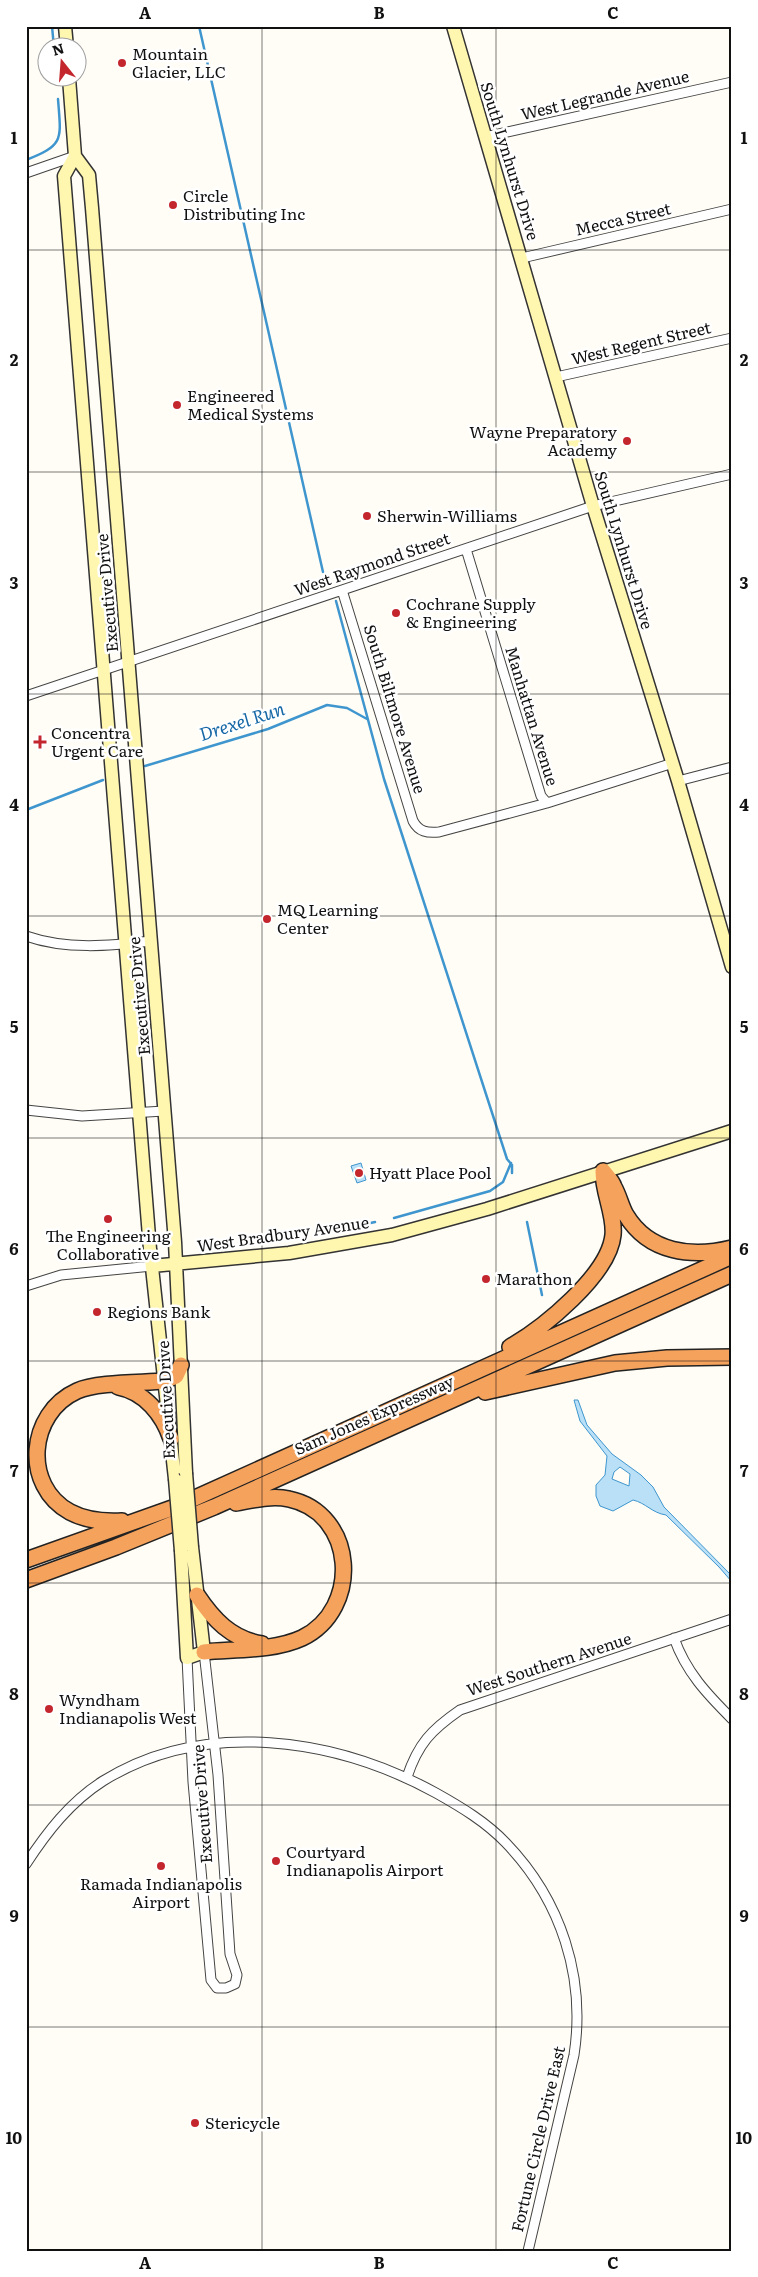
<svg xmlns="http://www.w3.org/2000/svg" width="758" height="2277" font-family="Literata,serif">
<rect width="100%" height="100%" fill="#fffdf5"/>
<path fill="#b9e0f7" stroke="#3f96cf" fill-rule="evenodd" d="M 361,1163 L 366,1180 L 357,1183 L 351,1166 Z
M 574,1400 L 578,1400 L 587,1425 L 612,1454 L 641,1475 L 653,1487 L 664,1507 L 732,1576 L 732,1582 L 719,1567 L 666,1515 C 652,1513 646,1503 633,1500 L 613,1511 L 600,1506 L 596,1496 L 596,1485 L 605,1475 L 607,1456 L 580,1421 ZM 620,1467 L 630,1474 L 629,1486 L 612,1479 L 614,1472 Z"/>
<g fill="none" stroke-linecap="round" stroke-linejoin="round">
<path stroke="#3f96cf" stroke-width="2.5" d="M 52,26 L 54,48
M 199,26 L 323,572
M 56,78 L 57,83
M 26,160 C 65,145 61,139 58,99
M 336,601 L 384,779 L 507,1159 L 512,1165 L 512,1173
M 145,766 L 268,729 L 327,705 L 347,708 L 367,719
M 26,810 L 103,780
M 394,1218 L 490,1191 L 503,1182 L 511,1163
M 527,1222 L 542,1295
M 339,1230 L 375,1222"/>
<defs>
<path id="street" d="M 485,137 L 732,82
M 26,173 L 75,156
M 522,258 L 732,209
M 556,377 L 732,338
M 466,549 L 541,796 L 547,803
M 342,590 L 413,821 C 419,832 427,833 439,832 L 547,803 L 673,763
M 26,696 L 593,506 L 732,474
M 678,781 L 732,767
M 26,936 C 66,950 110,946 151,941
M 26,1110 L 82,1116 L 164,1111
M 26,1286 L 61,1275 L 152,1266
M 674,1638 C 686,1672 707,1694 732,1719
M 187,1658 L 193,1782 L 211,1980 L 217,1988 L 226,1988 L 235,1984 L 237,1975 L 230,1954 L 218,1775 L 204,1652
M 407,1777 C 418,1744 431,1730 460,1710 L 732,1619
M 26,1864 C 47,1832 70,1802 103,1781 C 204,1718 336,1738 436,1793 C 461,1807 486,1822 506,1843 C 561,1900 586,1977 574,2055 L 528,2251"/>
<path id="secondary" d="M 65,26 L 67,48
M 453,26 L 593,506 L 678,781 L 732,967
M 69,78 L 75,156 L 89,175 L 92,208 L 175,1242 L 186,1473
M 75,156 L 64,176 L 150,1249 L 175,1479
M 152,1266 L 289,1253 L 392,1235 L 487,1209 L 732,1131
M 181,1551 L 187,1658 L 204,1652 L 192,1547"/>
<path id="highway" d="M 603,1171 C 607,1176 612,1181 614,1187 C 619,1196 621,1206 626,1215 C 649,1253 692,1258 732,1248
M 510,1347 C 543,1328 609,1275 613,1235 C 615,1215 603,1193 603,1171
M 118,1387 C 145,1392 163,1415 171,1439
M 485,1392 L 615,1363 L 667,1358 L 732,1357
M 122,1521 C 104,1522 87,1521 70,1512 C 22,1486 28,1413 77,1391 C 96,1382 142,1383 164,1381 L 176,1376 L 181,1365
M 26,1560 L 175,1507 L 732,1256
M 26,1580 L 116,1547 L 214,1507 L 732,1274
M 197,1595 C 213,1619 231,1639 262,1644
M 204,1652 C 235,1649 274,1651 302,1638 C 362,1609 356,1513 289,1499 C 272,1495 253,1500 236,1503"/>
</defs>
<use href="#street" stroke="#444" stroke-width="11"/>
<use href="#secondary" stroke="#333" stroke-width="15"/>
<use href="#highway" stroke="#222" stroke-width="18"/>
<use href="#street" stroke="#fff" stroke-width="9"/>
<use href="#secondary" stroke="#fff6b0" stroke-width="12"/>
<use href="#highway" stroke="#f5a25d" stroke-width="15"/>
<defs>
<path id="secondary-bridge" d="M 186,1473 L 192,1547
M 175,1479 L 181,1551"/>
</defs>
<use href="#secondary-bridge" stroke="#333" stroke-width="15" stroke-linecap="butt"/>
<use href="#secondary-bridge" stroke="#fff6b0" stroke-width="12"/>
</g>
<path fill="none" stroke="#111" stroke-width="1" stroke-opacity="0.55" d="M 262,26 L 262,2251M 496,26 L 496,2251M 26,250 L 732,250M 26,472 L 732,472M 26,694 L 732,694M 26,916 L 732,916M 26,1138 L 732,1138M 26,1361 L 732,1361M 26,1583 L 732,1583M 26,1805 L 732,1805M 26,2027 L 732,2027"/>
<g fill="#c4262e" stroke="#fff" stroke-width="2">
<circle cx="122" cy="63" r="5"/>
<circle cx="173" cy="205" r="5"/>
<circle cx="177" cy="405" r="5"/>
<circle cx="627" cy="441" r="5"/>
<circle cx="367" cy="516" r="5"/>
<circle cx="396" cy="613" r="5"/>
<path d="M37.5 734.5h5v5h5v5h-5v5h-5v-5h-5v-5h5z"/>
<circle cx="267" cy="919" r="5"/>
<circle cx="359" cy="1173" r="5"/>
<circle cx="108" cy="1219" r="5"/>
<circle cx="486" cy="1279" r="5"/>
<circle cx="97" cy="1312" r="5"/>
<circle cx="49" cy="1709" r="5"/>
<circle cx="276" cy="1861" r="5"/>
<circle cx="161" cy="1866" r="5"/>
<circle cx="195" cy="2123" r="5"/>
</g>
<g text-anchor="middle" stroke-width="5" stroke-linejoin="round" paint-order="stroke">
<g font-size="16" fill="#111" stroke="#fff" text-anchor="start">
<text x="132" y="60">Mountain<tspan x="132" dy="18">Glacier, LLC</tspan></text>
<text x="183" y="202">Circle<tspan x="183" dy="18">Distributing Inc</tspan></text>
<text x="187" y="402">Engineered<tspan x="187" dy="18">Medical Systems</tspan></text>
<text x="617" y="438" text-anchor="end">Wayne Preparatory<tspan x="617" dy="18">Academy</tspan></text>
<text x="377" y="522">Sherwin-Williams</text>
<text x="406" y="610">Cochrane Supply<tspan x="406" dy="18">&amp; Engineering</tspan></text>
<text x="51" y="739">Concentra<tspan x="51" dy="18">Urgent Care</tspan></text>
<text x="277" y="916">MQ Learning<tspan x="277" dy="18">Center</tspan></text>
<text x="369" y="1179">Hyatt Place Pool</text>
<text x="108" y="1242" text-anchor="middle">The Engineering<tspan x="108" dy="18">Collaborative</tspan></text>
<text x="496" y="1285">Marathon</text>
<text x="107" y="1318">Regions Bank</text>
<text x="59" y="1706">Wyndham<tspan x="59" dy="18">Indianapolis West</tspan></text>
<text x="286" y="1858">Courtyard<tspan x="286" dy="18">Indianapolis Airport</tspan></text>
<text x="161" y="1890" text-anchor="middle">Ramada Indianapolis<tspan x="161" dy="18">Airport</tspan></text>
<text x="205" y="2129">Stericycle</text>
</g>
<g font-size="16" fill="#111" stroke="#fff">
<text transform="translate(605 95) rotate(-13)" y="6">West Legrande Avenue</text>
<text transform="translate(510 161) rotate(73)" y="6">South Lynhurst Drive</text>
<text transform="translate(623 219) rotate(-13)" y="6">Mecca Street</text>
<text transform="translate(641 343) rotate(-13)" y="6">West Regent Street</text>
<text transform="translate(624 550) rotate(73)" y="6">South Lynhurst Drive</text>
<text transform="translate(372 564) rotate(-19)" y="6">West Raymond Street</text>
<text transform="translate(107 593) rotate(-95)" y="6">Executive Drive</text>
<text transform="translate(395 709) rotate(73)" y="6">South Biltmore Avenue</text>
<text transform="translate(532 716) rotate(73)" y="6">Manhattan Avenue</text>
<text transform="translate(139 996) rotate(-95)" y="6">Executive Drive</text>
<text transform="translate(283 1234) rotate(-8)" y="6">West Bradbury Avenue</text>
<text transform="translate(166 1400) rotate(-93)" y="6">Executive Drive</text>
<text transform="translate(374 1415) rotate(-24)" y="6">Sam Jones Expressway</text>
<text transform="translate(549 1664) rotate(-18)" y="6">West Southern Avenue</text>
<text transform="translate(202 1804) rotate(-94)" y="6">Executive Drive</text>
<text transform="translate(538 2139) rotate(-77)" y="6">Fortune Circle Drive East</text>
</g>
<g font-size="18" font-style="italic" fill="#1768a6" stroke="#fff">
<text transform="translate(242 722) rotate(-18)" y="6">Drexel Run</text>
</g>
</g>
<rect width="758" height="2277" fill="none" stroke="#ffffff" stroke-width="55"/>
<g transform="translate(62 62) rotate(343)"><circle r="24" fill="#ffffff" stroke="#a0a0a0"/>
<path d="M0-4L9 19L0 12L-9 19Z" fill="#c4262e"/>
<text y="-8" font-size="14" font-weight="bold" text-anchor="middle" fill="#111111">N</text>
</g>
<rect x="28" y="28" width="702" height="2222" fill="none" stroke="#111" stroke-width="2"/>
<g font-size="16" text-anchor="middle" font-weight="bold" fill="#111">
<text x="145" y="19">A</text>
<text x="379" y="19">B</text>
<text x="613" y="19">C</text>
<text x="14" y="144">1</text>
<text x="744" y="144">1</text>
<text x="14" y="366">2</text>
<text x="744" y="366">2</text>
<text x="14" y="589">3</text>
<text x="744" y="589">3</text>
<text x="14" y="811">4</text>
<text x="744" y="811">4</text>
<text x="14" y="1033">5</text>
<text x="744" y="1033">5</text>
<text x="14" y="1255">6</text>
<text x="744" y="1255">6</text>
<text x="14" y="1477">7</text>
<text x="744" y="1477">7</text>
<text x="14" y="1700">8</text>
<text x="744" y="1700">8</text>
<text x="14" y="1922">9</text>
<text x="744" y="1922">9</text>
<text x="14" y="2144">10</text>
<text x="744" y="2144">10</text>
<text x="145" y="2269">A</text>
<text x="379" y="2269">B</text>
<text x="613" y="2269">C</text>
</g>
</svg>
